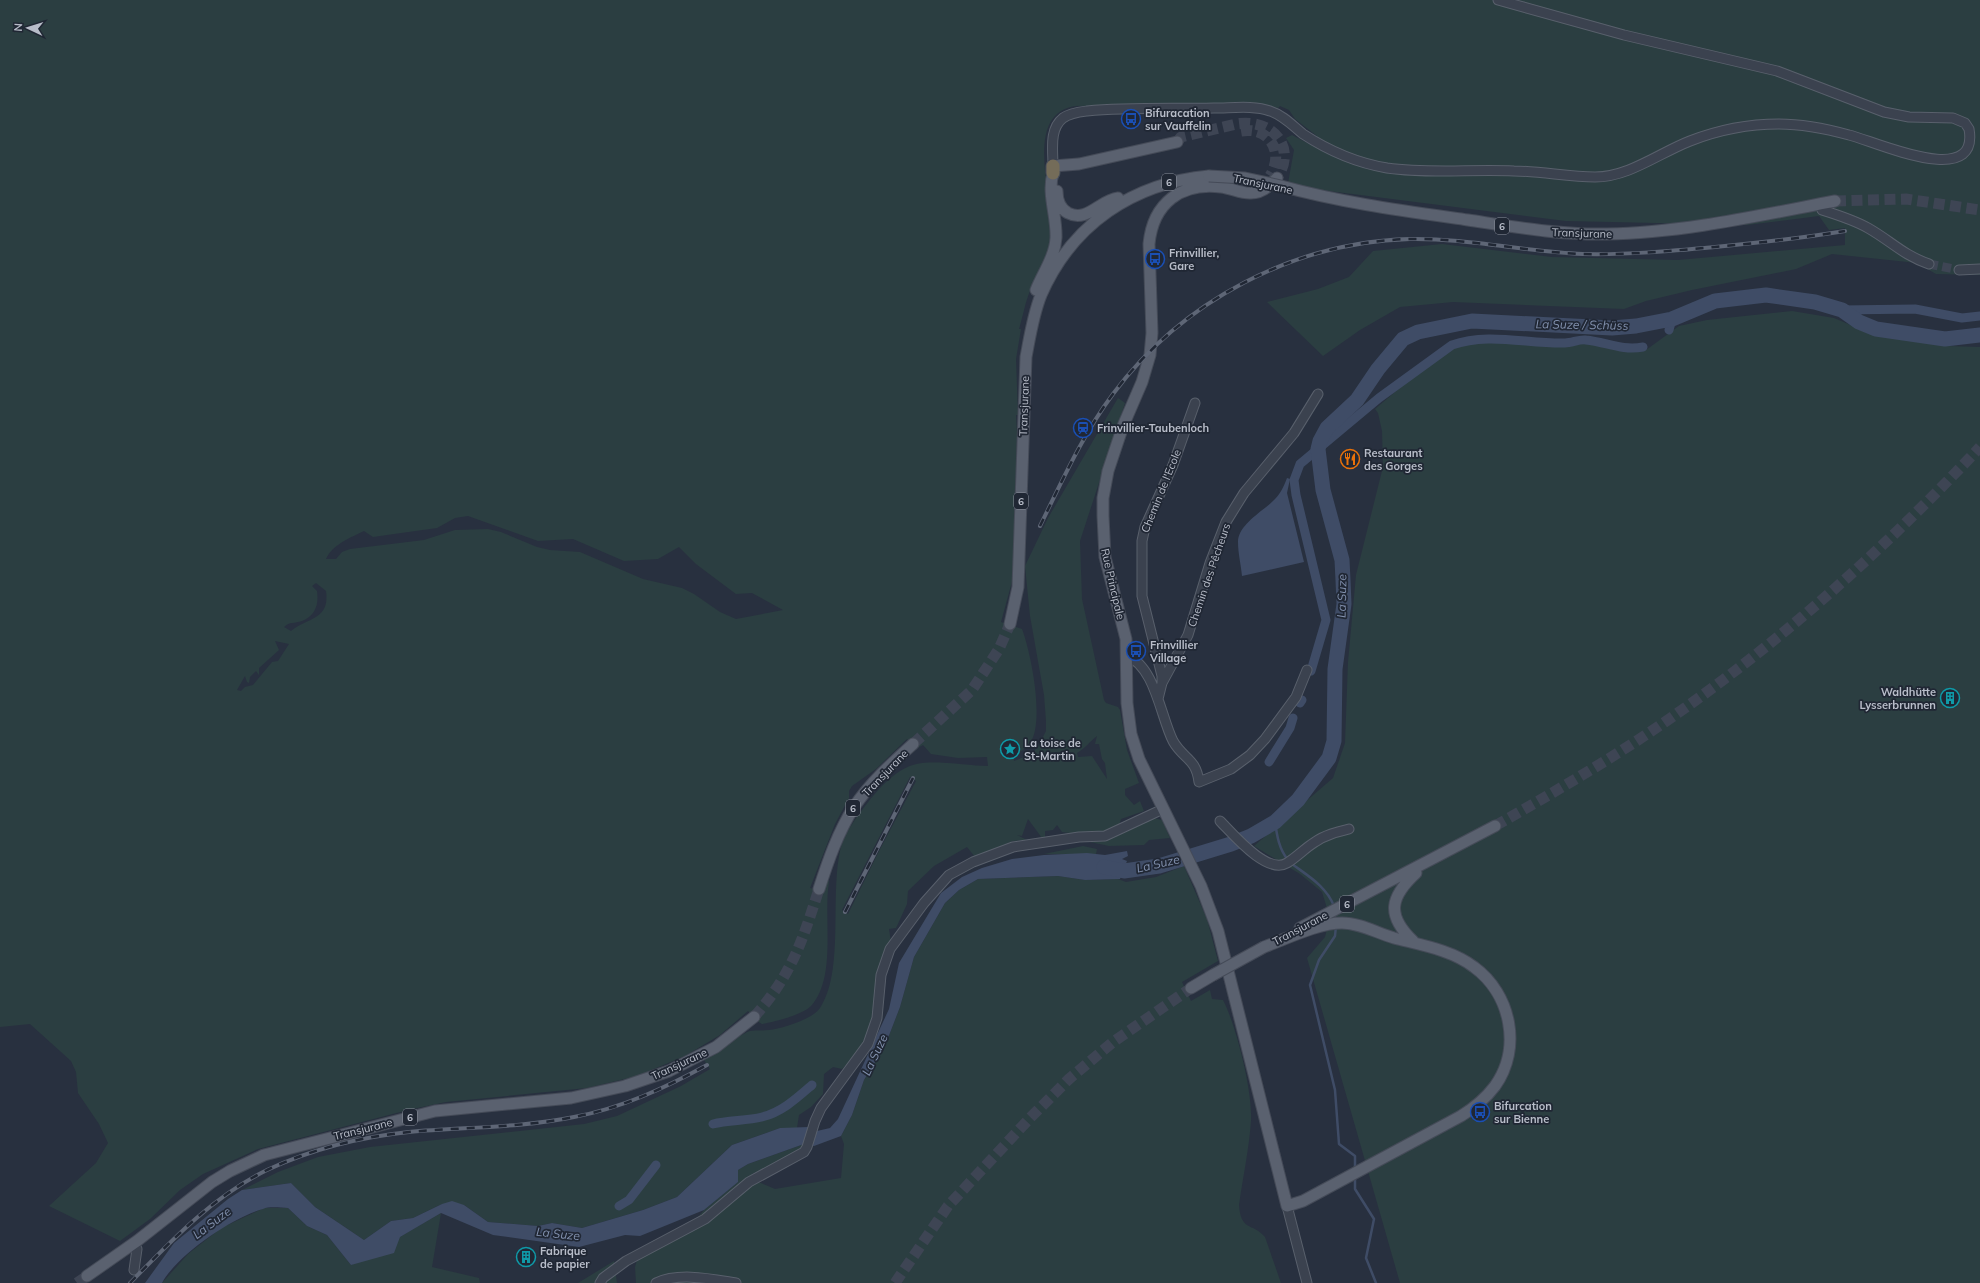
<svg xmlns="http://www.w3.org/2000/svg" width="1980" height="1283" font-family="Mulish,sans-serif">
<rect width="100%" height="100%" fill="#28303f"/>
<path fill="#2b3e41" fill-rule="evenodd" d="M 0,0 L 1980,0 L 1980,275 L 1936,274 L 1917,263 L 1832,254 L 1796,269 L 1692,290 L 1646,301 L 1624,309 L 1453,302 L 1400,307 L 1360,330 L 1323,356 L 1267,302 L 1318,289 L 1349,277 L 1373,251 L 1442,244 L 1552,257 L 1678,260 L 1845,245 L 1845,228 L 1829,230 L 1819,216 L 1747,225 L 1566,221 L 1313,189 L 1288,183 L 1294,150 L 1286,138 L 1292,135 L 1317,148 L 1317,136 L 1295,119 L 1289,110 L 1280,106 L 1278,108 L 1262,104 L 1076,106 C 1017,114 1060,211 1050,249 C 1046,263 1036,277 1030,291 C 1025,303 1023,316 1019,329 L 1021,329 L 1016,359 L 1018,415 L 1016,415 L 1017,433 L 1013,578 L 1001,622 L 1022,629 C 1031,653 1045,722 1030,743 C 1027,749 1019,752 1013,755 L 1014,761 L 1029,755 L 1038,747 L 1046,731 L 1046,721 L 1044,695 L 1030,616 L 1025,566 L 1048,518 L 1118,398 L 1125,403 L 1080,541 L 1082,599 L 1104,700 L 1106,703 L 1118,707 L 1120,710 L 1127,750 L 1139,783 L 1125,789 L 1125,795 L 1134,805 L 1140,801 L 1144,811 L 1121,819 L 1118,830 L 1078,834 L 1062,832 L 1057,825 L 1053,830 L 1045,831 L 1045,838 L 1042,838 L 1028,819 L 1022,836 L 1017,835 L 1027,840 L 1013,841 L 975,857 L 967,847 L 934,866 L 908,891 L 907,904 L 896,928 L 889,929 L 891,942 L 876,974 L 874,1016 L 865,1040 L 857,1055 L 842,1069 L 833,1067 L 824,1074 L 823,1094 L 811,1107 L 799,1115 L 797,1128 L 780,1128 L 732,1145 L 677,1197 L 643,1210 L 582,1228 L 552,1223 L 538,1226 L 488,1222 L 464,1205 L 442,1204 L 413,1218 L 391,1221 L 364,1240 L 315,1207 L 291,1183 L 242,1190 L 278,1172 L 318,1157 L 370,1147 L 584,1124 L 617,1116 L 681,1086 L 710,1069 L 704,1060 C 714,1054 742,1033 750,1031 C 756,1030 763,1031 769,1030 C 781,1029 813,1019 820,1008 C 845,971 829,893 841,847 C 846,830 858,815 869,801 C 880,787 896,770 913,765 C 932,759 967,766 988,766 L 987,757 L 958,758 L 931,754 L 923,745 L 916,749 L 907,739 L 876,769 L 852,786 L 849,791 L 849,798 L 835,824 L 810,888 L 824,891 L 828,880 L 829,882 C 823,918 837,977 811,1006 C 802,1015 774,1022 762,1024 L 757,1021 L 748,1011 L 720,1035 L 685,1056 L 637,1076 L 587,1088 L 446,1102 L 408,1110 L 258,1149 L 203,1174 L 180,1190 L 150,1219 L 120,1241 L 49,1206 L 96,1163 L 108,1143 L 99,1124 L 78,1093 L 76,1072 L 71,1061 L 30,1024 L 0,1027 ZM 468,516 L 538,541 L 573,539 L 624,561 L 658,559 L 679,547 L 696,564 L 736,594 L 752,593 L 783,610 L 736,619 L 720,612 L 694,594 L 682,588 L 643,579 L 580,552 L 550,550 L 537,547 L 501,532 L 488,529 L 455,530 L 424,540 L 350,549 L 342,552 L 336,559 L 326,559 C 333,544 350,538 364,531 L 373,537 L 394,534 L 437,528 L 455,518 ZM 316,583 L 326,591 C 330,620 308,617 291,631 L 284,627 C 290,621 294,624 302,621 C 315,616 319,605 317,591 L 312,586 ZM 275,641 L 289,644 L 278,661 L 272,662 L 253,685 L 245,687 L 241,691 L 237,690 L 245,676 L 247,682 L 249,683 L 250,677 L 256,671 L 259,675 L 259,668 L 279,650 ZM 1097,736 L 1095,744 L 1099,744 L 1102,759 L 1105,763 L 1107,779 L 1092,756 L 1078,757 L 1077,753 C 1087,747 1088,743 1097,736 ZM 910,777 L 916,781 L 878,853 L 848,914 L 842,910 Z
M 1792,311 L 1834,318 L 1860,329 L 1893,337 L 1948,346 L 1980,347 L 1980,1283 L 1400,1283 L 1307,958 L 1325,937 L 1330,918 L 1322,892 L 1300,874 L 1254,846 L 1333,778 L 1345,743 L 1348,662 L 1356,575 L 1383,467 L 1382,431 L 1378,413 L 1375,409 L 1442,352 L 1478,341 L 1500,339 L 1585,340 L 1622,351 L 1646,350 L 1679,326 L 1707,320 Z
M 1154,818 L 1162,820 L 1170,838 L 1149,840 L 1144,845 L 1109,846 L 1090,842 L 1107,841 Z
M 1083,846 L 1097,849 L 1096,854 L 1044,854 Z
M 1184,866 L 1207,919 L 1218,961 L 1182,982 L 1191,1001 L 1210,990 L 1212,999 L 1223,1000 C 1236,1025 1253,1092 1251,1121 C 1249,1149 1243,1177 1239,1205 C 1241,1232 1252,1222 1265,1237 L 1281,1283 L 636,1283 L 635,1267 L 639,1253 L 693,1223 L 704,1210 L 738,1182 L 738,1170 L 748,1164 L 804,1144 L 794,1154 L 752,1174 L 756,1181 L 775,1189 L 841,1178 L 844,1144 L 841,1136 L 852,1115 L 864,1080 L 885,1046 L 900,1007 L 914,957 L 945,903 L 959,890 L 978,879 L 1058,876 L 1085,880 L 1118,879 L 1126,882 L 1156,877 Z
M 264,1208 L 288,1208 L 307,1226 L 327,1235 L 351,1265 L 441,1213 L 432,1267 L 479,1278 L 480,1283 L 162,1283 L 188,1254 L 221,1228 Z
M 614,1261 L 617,1283 L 578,1283 Z"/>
<path fill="#3f4c66" d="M 1287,478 L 1290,479 L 1287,493 L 1304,562 L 1242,576 C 1241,565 1238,553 1238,542 C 1238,524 1265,510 1275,499 C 1281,493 1284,486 1287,478 Z
M 1127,851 L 1128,856 L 1122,859 L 1127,861 L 1120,879 L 1085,880 L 1058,876 L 978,879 L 959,890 L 945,903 L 914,957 L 900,1007 L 885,1046 L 864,1080 L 852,1115 L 841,1136 L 814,1146 L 804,1144 L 748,1164 L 738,1170 L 738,1182 L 704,1210 L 640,1236 L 625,1235 L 579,1247 L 493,1235 L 441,1213 L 400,1237 L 394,1253 L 351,1265 L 327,1235 L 307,1226 L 288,1208 C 281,1208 270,1206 263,1209 C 233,1217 177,1255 162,1283 L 145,1283 L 174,1243 L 228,1199 L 242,1190 L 291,1183 L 315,1207 L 364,1240 L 391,1221 L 413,1218 L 442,1204 L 452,1201 L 464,1205 L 488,1222 L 538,1226 L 552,1223 L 582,1228 L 643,1210 L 677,1197 L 732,1145 L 780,1128 L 809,1127 L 817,1131 L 830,1128 L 838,1119 L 889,1009 L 899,963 L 941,893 L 962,877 L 982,868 L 1012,859 L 1044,855 L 1087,853 L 1105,855 Z"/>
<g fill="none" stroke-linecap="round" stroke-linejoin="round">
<path stroke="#3f4c66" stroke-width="2.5" d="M 1275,822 C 1277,836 1279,849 1288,860
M 1292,864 C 1308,876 1326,886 1334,906
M 1336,926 L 1335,936 L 1319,960 L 1310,985 L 1335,1090 L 1339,1144 L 1355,1156 L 1355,1170
M 1355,1177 L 1355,1189 L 1374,1219 L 1366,1258 L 1376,1283"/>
<path stroke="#3f4c66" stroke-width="9" d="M 1842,310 L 1915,309 L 1962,318 L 1980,316
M 1669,330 L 1672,319
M 1311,671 L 1326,620 L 1296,495 L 1294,480 L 1300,464 L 1379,398 L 1452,345 C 1488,332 1527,344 1565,343 C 1572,343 1579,339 1586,340 C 1606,342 1622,351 1643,347
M 1300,703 L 1302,700
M 1269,762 L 1290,728 L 1293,718
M 713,1124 C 729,1120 746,1121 762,1117 C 782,1112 797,1098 812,1085
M 619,1206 L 629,1200 L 656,1165"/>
<path stroke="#3f4c66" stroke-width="15" d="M 1104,867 L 1124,871 L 1159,866 L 1231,844 L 1251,836 L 1275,822 L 1298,800 L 1329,758 L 1334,741 L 1335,669 L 1344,604 L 1343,580 L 1342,560 L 1323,490 L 1318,449 L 1320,441 L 1327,428 L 1357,400 L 1378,369 L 1403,339 L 1418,332 L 1472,321 L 1612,328 L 1636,326 L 1672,319 L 1715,301 L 1766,295 L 1815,302 L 1842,310 L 1859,322 L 1876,329 L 1945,339 L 1980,335"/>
<path stroke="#3e4554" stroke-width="9" stroke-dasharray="9 4.5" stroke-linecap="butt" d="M 1929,264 L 1959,270"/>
<path stroke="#3e4554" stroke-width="11" stroke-dasharray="11 5.5" stroke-linecap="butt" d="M 1241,131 C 1269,126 1285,152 1270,176
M 1177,142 L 1181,137 L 1236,124 C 1271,118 1298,146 1277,178
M 1835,201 L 1906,199 L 1980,210
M 913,744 L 972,690 L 999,649 L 1010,624
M 1495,826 C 1551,794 1606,762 1659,726 C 1776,646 1884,550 1980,447
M 754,1017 C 792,974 802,942 819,889
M 77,1283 L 87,1276
M 895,1283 L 948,1206 L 1030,1118 L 1069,1079 L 1113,1042 L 1191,988"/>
<defs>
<path id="minor" d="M 1053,166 C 1053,150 1049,129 1063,118 C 1070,113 1079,112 1087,111 C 1129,107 1172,109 1214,108 C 1232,108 1254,105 1270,111 C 1283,115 1293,126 1303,134 C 1329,151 1357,163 1387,168 C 1429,174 1472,169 1514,171 C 1541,171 1568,177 1595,177 C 1629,177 1659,153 1690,141 C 1718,130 1749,124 1779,124 C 1803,124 1827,129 1849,135 C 1872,140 1980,191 1969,129 L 1965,123 L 1953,118 L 1909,117 L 1884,112 L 1777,71 L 1624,35 L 1498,0
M 1822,210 C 1838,215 1854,220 1868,228 C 1891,241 1903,255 1929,264
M 1959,270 L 1980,269
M 1127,656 C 1155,666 1161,718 1173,741 C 1183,759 1196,758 1199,782 L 1231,769 L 1250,755 L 1265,739 L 1296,697 L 1307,670
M 1162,683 L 1188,635 L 1210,563 L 1226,522 L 1244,493 L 1294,433 L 1318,394
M 1158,699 L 1162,683 L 1162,676 L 1142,596 L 1142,541 L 1145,527 L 1173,465 L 1195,403
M 1220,821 C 1233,834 1267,875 1287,863 C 1297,857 1305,848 1315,842 C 1325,835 1337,832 1349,829
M 1287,1206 L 1307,1283
M 134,1270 L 137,1249
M 600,1283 L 603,1278 L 626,1261 L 705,1219 L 749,1182 L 804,1152 L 807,1147 L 815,1121 L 821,1108 L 868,1044 L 877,1018 L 881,975 L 890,949 L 924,903 L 949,875 L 973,862 L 1013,847 L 1079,837 L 1105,836 L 1163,809
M 656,1283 C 679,1272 711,1279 736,1283"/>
<path id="major" d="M 1053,166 L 1079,164 L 1177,142
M 1281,186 C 1343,203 1405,211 1468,220 C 1515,227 1560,235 1607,234 C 1682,233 1761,215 1835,201
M 1057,191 C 1057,200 1059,208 1068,213 C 1087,223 1100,200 1118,198
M 1036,290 C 1043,273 1055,256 1056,238 C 1057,216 1047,194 1053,173
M 1010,624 L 1018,587 L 1026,357 C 1030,336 1033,315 1041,295 C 1072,224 1133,183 1209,176
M 819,889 C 828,861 838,832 854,807 C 870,783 892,763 913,744
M 1300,928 L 1495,826
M 1413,941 C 1386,915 1390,897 1416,873
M 1264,947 C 1286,939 1318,923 1342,923 C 1360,923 1377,933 1394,938 C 1421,945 1452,950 1474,967 C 1511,994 1522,1048 1495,1086 C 1486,1098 1474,1108 1461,1116 L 1303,1201 L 1287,1206 L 1218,931 L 1201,886 L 1139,759 L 1131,734 L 1127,703 L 1126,639 L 1105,557 L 1103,516 L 1103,498 L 1108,471 L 1123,426 L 1142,382 L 1150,355 L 1152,333 L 1149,244 C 1153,203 1181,182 1221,187 C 1231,188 1242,194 1251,193 C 1262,193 1270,186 1277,178
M 1191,988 L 1213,975
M 87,1276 L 137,1241 L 212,1182 L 230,1171 L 264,1155 L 435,1111 L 571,1098 L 625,1086 L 669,1071 L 716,1047 L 754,1017"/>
<path id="highway" d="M 1053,166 L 1053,173"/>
</defs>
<use href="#minor" stroke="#59606c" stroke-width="11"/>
<use href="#major" stroke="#454b58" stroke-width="13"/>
<use href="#highway" stroke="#464d59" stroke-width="15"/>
<use href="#minor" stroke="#3b424f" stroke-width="9"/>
<use href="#major" stroke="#5a616f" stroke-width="11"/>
<use href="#highway" stroke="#746c59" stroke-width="13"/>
<defs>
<path id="rail" d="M 1040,526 C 1062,481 1083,434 1113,394 C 1182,301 1294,242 1410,239 C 1468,238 1525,252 1583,254 C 1627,255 1671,251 1715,247 C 1758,243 1802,238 1845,231
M 845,912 L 913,778
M 130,1283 C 172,1240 212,1197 267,1170 C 312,1149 360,1137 409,1132 C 464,1127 520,1128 574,1117 C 622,1108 665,1088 707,1065"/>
</defs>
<use href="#rail" stroke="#5e6676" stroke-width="4"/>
<use href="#rail" stroke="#202734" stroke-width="2.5" stroke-dasharray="8" stroke-linecap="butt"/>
<defs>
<path id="major-bridge" d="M 1209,176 L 1245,178 L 1281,186
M 1213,975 L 1264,947"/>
</defs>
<use href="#major-bridge" stroke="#454b58" stroke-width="13" stroke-linecap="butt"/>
<use href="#major-bridge" stroke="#5a616f" stroke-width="11"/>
</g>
<defs>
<symbol id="bus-ring" viewBox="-11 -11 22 22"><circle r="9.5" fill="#202734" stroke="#1a4fb4" stroke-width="1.5"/><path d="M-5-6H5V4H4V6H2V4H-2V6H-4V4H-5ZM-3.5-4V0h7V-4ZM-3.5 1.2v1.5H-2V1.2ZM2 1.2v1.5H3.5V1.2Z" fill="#1a4fb4"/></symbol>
<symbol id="station-ring" viewBox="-11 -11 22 22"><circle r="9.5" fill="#202734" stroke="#1a4fb4" stroke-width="1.5"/><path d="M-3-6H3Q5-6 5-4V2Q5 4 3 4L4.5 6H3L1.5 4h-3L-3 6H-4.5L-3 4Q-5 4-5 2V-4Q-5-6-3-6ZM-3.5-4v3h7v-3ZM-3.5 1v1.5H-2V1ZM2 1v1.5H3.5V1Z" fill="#1a4fb4"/></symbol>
<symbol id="restaurant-ring" viewBox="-11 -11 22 22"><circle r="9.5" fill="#202734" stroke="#e8710a" stroke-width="1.5"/><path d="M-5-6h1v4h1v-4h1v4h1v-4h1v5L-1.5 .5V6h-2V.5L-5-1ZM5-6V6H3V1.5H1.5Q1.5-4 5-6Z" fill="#e8710a"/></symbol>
<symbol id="building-ring" viewBox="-11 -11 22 22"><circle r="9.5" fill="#202734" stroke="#0f9aa8" stroke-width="1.5"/><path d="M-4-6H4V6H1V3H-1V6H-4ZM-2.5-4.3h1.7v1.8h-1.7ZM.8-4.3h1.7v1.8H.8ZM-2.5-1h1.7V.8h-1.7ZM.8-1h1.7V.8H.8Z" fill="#0f9aa8"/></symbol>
<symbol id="sight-ring" viewBox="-11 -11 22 22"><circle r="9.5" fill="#202734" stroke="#0f9aa8" stroke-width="1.5"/><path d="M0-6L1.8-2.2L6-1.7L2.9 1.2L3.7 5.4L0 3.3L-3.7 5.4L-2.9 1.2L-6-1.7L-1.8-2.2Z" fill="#0f9aa8"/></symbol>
</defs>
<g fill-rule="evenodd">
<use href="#bus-ring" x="1120" y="108" width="22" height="22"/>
<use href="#bus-ring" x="1144" y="248" width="22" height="22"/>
<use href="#station-ring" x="1072" y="417" width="22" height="22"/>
<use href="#restaurant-ring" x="1339" y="448" width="22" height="22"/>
<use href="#bus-ring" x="1125" y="640" width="22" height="22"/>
<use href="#building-ring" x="1939" y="687" width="22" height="22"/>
<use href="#sight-ring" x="999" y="738" width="22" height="22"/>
<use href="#bus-ring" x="1469" y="1101" width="22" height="22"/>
<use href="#building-ring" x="515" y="1246" width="22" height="22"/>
</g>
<g text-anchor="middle" stroke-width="3.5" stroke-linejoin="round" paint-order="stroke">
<g fill="#202734" stroke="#8a909c" stroke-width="1">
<rect x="1162" y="174" width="14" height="16" rx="3"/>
<rect x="1495" y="218" width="14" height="16" rx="3"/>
<rect x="1014" y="493" width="14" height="16" rx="3"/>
<rect x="846" y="800" width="14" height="16" rx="3"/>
<rect x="1340" y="896" width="14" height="16" rx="3"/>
<rect x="403" y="1109" width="14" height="16" rx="3"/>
</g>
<g font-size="10" font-weight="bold" fill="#b8bdc9">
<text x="1169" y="186">6</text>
<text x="1502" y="230">6</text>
<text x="1021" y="505">6</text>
<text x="853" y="812">6</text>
<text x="1347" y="908">6</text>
<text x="410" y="1121">6</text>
</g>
<g font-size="11" font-weight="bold" fill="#b8bdc9" stroke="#202734" text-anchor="start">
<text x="1145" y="117">Bifuracation<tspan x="1145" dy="13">sur Vauffelin</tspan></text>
<text x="1169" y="257">Frinvillier,<tspan x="1169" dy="13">Gare</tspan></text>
<text x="1097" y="432">Frinvillier-Taubenloch</text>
<text x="1364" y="457">Restaurant<tspan x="1364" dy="13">des Gorges</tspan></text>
<text x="1150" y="649">Frinvillier<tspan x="1150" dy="13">Village</tspan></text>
<text x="1936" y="696" text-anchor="end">Waldhütte<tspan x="1936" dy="13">Lysserbrunnen</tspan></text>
<text x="1024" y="747">La toise de<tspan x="1024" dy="13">St-Martin</tspan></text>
<text x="1494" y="1110">Bifurcation<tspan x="1494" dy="13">sur Bienne</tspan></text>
<text x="540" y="1255">Fabrique<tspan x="540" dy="13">de papier</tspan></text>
</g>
<g font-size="11" fill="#b8bdc9" stroke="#202734">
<text transform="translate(1263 184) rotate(12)" y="4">Transjurane</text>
<text transform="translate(1582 233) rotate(2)" y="4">Transjurane</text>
<text transform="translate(1024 406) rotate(-88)" y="4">Transjurane</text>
<text transform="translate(1161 491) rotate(-68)" y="4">Chemin de l'Ecole</text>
<text transform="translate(1209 575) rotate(-71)" y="4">Chemin des Pêcheurs</text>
<text transform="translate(1113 584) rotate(77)" y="4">Rue Principale</text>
<text transform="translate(885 773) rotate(-46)" y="4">Transjurane</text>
<text transform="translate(1300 928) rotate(-28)" y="4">Transjurane</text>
<text transform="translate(679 1064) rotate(-25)" y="4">Transjurane</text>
<text transform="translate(363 1129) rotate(-14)" y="4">Transjurane</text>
</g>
<g font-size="12" font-style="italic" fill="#8291ae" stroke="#202734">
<text transform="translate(1582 325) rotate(1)" y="4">La Suze / Schüss</text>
<text transform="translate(1342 596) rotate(-89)" y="4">La Suze</text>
<text transform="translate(1158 864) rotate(-13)" y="4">La Suze</text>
<text transform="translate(875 1055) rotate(-65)" y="4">La Suze</text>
<text transform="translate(212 1223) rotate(-37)" y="4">La Suze</text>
<text transform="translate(558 1234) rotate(6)" y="4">La Suze</text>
</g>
</g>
<g transform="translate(28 28) rotate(274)" stroke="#202734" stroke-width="3" paint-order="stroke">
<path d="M0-3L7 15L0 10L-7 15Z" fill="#b8bdc9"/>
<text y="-6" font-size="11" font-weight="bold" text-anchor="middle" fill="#b8bdc9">N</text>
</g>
</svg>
